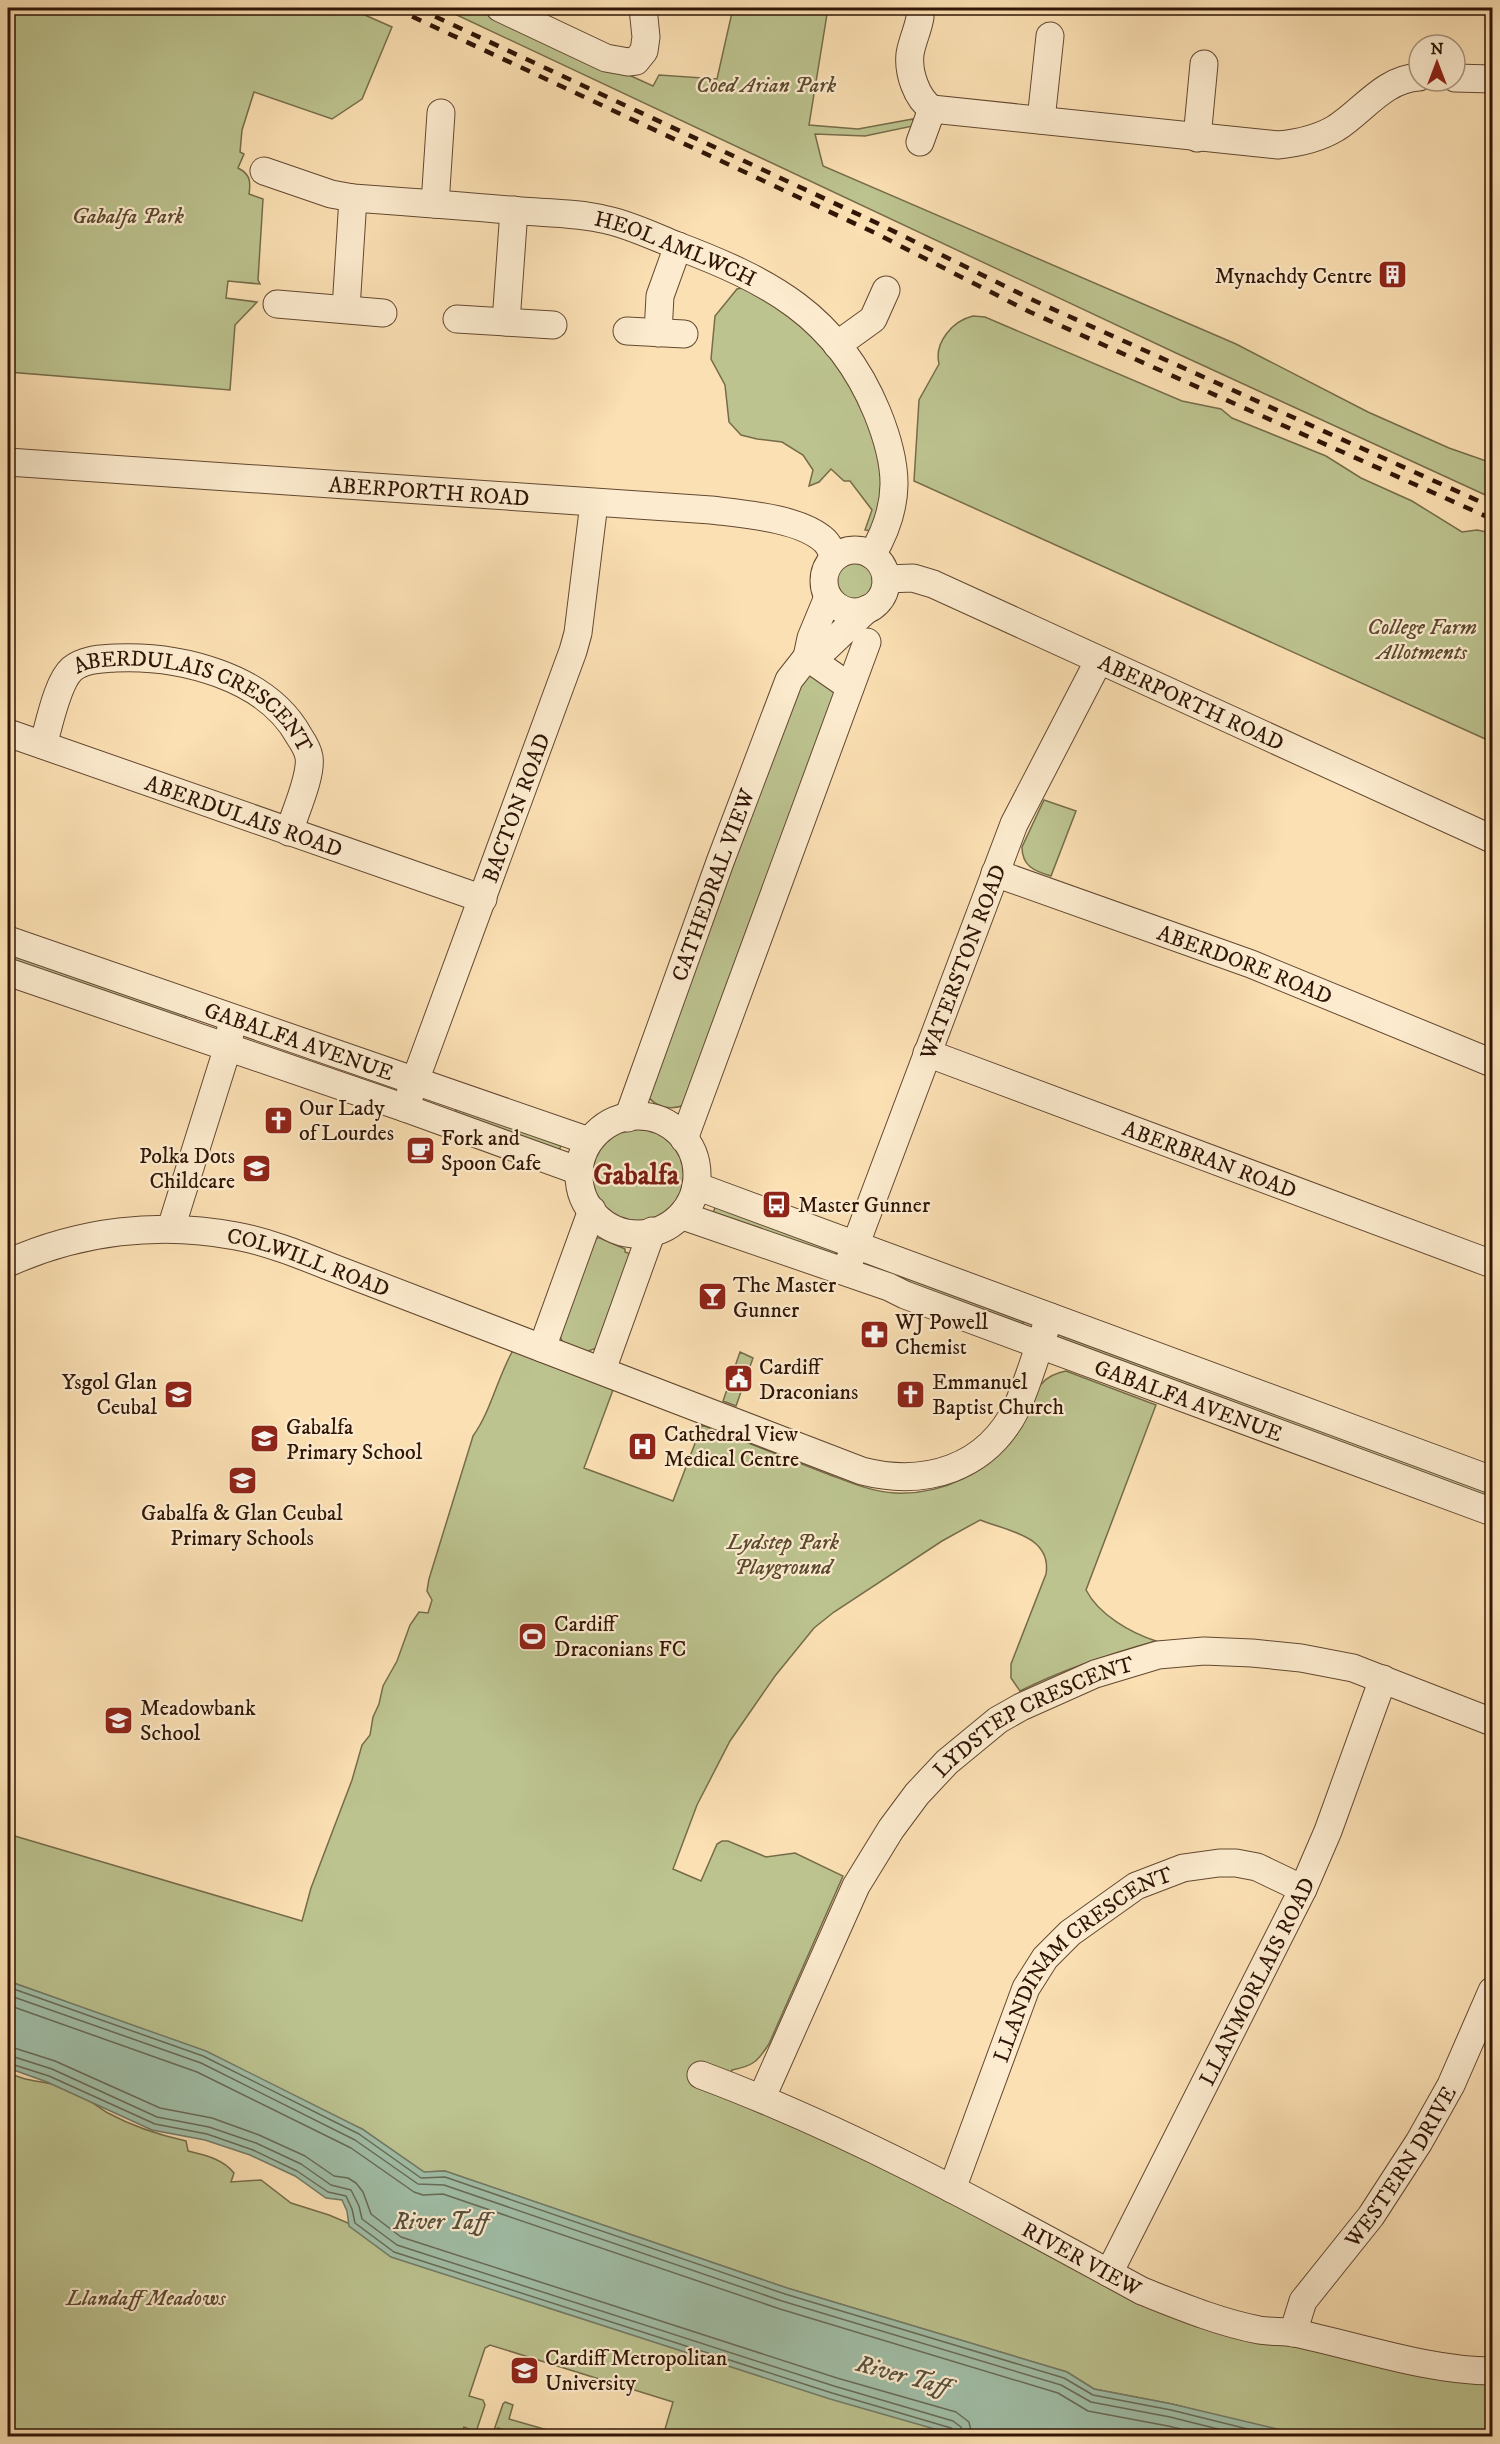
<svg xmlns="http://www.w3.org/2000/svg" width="1500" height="2444" font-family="'IM FELL DW Pica',serif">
<rect width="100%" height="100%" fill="#fbe0b3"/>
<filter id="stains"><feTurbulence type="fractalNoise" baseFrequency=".00333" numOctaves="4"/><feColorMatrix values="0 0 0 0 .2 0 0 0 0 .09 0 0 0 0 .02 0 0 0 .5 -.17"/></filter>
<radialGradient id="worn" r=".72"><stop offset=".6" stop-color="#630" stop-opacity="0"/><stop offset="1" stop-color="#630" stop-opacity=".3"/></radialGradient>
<path fill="#bcc38f" stroke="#766c4a" stroke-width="1.5" d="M 8,8 L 349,8 L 392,27 L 362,99 L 332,119 L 254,92 L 242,130 L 240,152 L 244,154 L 238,168 C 250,174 251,181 249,194 L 263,199 L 258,280 L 260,284 L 228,281 L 226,298 L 257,302 L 235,325 L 230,390 L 8,372 Z
M 442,8 L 482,8 L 653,86 L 659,75 L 717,79 L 733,8 L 828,8 L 809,125 L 858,129 L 913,119 L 913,126 L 865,136 L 815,134 L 823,166 L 1236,344 L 1368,412 L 1449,448 L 1492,463 L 1492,498 L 1176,353 Z
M 775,280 C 819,342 889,417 881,500 C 881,510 874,521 871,531 L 865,530 L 872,510 L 850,481 L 844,481 L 831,469 L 819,482 L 809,486 L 813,470 L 803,455 L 782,442 L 757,439 L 741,435 L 729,422 L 725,385 L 711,359 L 715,316 L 737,289 Z
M 973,316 L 985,317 L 1182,401 L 1221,409 L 1232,418 L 1326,456 L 1361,478 L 1412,501 L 1462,532 L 1477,530 L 1492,533 L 1492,742 L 914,481 L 919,400 L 939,364 C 934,343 952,321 973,316 Z
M836 580a19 19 0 1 1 38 0a19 19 0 1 1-38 0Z
M 807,673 L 838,686 L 684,1105 C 671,1111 655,1107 647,1095 L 785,706 Z
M 1044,800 L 1076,811 L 1051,876 C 1034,871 1022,866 1022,847 Z
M 8,948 L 188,1010 L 183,1025 L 8,964 Z
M 459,1103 L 563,1141 L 557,1155 L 453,1118 Z
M589 1175a50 50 0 1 1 100 0a50 50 0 1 1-100 0Z
M 716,1205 L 837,1252 L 835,1255 L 713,1213 Z
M 592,1238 L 600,1238 L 625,1249 L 625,1252 L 633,1255 L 599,1347 L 586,1352 L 563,1343 L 558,1332 Z
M 886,1264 L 1026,1316 L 1020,1330 L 880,1278 Z
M 1056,1333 L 1492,1487 L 1492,1504 L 1056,1341 Z
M 515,1350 L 613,1390 L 584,1468 L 673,1501 L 702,1425 C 743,1441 784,1457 825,1473 C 847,1481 871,1492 895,1493 C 942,1495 989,1473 1016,1434 C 1036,1408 1028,1378 1066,1371 L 1156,1405 L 1086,1590 C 1099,1615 1131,1633 1156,1641 C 1109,1654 1064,1669 1020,1691 L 1011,1678 L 1011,1664 L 1046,1574 C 1052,1536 1008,1531 980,1520 L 942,1541 L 834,1612 L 814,1628 L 775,1676 L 730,1741 L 697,1805 L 673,1869 L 701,1881 L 717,1844 L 722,1841 L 728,1841 L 766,1857 L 795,1853 L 843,1876 L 769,2044 C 757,2062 753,2066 732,2070 L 730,2074 L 826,2138 L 1122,2291 L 1492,2364 L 1492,2436 L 1307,2436 L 1290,2434 L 1172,2404 L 1094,2389 L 1067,2372 L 787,2288 L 445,2171 L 424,2172 L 362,2129 L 64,2001 L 8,1981 L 8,1834 L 302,1921 L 311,1888 L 352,1780 L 362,1745 L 370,1735 L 373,1717 L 379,1704 L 383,1686 L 397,1661 L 410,1625 L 419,1612 L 428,1613 L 432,1600 L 427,1591 L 429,1579 L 473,1436 C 491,1411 497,1379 512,1352 Z
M 740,1352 L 753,1358 L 736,1406 L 723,1401 Z
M 8,2072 C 26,2083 48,2080 69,2089 C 83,2095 95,2105 108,2113 C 132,2126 159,2135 186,2141 L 188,2151 C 205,2155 223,2159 234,2173 L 231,2182 L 261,2180 L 291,2203 L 329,2215 L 549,2308 L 959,2436 L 663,2436 L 673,2402 L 490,2345 L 485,2348 L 469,2396 L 483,2400 L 485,2405 L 476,2432 L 464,2427 L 460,2436 L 8,2436 Z
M 505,2402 L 513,2405 L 509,2419 L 568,2436 L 522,2436 L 498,2428 L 495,2436 L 492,2436 L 503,2404 Z"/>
<path fill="#a0bea7" stroke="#737a67" stroke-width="1.5" d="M 8,1981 L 206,2051 L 362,2129 L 424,2172 L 445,2171 L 787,2288 L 1067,2372 L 1094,2389 L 1172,2404 L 1307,2436 L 959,2436 L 830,2399 L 391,2257 L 349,2226 L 347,2211 L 342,2200 L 326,2198 L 295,2176 L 250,2155 L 205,2140 L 152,2130 L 47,2082 L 8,2068 Z"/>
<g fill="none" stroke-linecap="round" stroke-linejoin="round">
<path stroke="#686a56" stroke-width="1.5" d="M 8,1987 L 203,2056 L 359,2134 L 421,2178 L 445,2177 L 785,2294 L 1064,2378 L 1093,2395 L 1171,2410 L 1276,2436
M 8,1995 L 201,2063 L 355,2140 L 418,2184 L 444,2185 L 782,2301 L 1061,2385 L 1091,2402 L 1170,2417 L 1246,2436
M 8,2005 L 197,2072 L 351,2148 L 414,2192 L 423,2195 L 443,2194 L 780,2309 L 1058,2393 L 1088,2411 L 1168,2426 L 1210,2436
M 8,2046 L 55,2061 L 160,2108 L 212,2118 L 259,2135 L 305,2156 L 334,2176 L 348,2178 L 356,2183 L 363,2192 L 371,2214 L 401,2237 L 837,2378 L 956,2412 L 969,2422 L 972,2436
M 8,2055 L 52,2069 L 157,2117 L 209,2127 L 256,2143 L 301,2164 L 331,2185 L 351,2190 L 359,2206 L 362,2219 L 397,2245 L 834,2386 L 953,2421 L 961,2427 L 963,2436
M 8,2063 L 49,2076 L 155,2124 L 207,2134 L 253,2150 L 297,2171 L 328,2192 L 346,2196 L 352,2209 L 355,2223 L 394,2252 L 832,2393 L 951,2428 L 954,2431 L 955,2436"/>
<defs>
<g id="minor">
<path d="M 500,8 L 606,58 L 628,62 L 636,61 L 644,51 L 646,37 L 643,8"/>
<path d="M 920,17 C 918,30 912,41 910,54 C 908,72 916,98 932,109 L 1278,145 C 1299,143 1318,139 1336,128 C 1364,110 1384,79 1419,77"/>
<path d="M 1455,78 L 1492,79"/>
<path d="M 1041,120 L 1050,36"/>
<path d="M 1197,138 L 1204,64"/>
<path d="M 920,142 L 932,109"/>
<path id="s1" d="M 264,171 L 331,194 L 353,198 C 409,202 465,206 521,211 C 549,213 579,213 607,220 C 630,225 653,236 675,245 C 768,280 837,315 877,412 C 899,466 902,504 872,555"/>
<path d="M 435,204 L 441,113"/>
<path d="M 277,304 L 383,313"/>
<path d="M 346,309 L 353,198"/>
<path d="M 457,319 L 553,325"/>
<path d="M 506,322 L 514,210"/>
<path d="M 627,331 L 684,334"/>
<path d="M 658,333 L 660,296 L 678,246"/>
<path d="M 837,345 L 873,319 L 886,290"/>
<path id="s2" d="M 8,462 L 711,510 C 743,514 801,518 825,541 C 829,545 832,552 834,557"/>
<circle cx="855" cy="581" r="31"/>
<path id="s3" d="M 886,579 L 913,578 L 933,584 L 1492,839"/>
<path d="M 807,657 L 811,638 L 828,597"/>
<path d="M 807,657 L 850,687"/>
<path id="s4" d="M 8,733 L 483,899"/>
<path id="s5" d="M 43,745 C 49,726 57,682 72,669 C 84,659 101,659 115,658 C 179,655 266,676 299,736 C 303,742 308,750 309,757 C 312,776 295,812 289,832"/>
<path id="s6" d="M 995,873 L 1251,964 L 1492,1063"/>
<path id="s7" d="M 8,940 L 589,1141"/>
<path d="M 8,972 L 405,1108 L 579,1171"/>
<path id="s8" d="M 927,1053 L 1492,1264"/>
<path id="s9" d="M 405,1108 L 573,651 L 578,633 L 594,503"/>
<circle cx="638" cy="1175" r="59"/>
<path id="s10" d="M 628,1118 L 720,862 L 789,680 L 807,657 L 826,648 L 867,609"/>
<path d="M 684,1139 L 867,642"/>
<path d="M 696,1186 L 1492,1480"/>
<path id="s11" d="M 683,1216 L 889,1287 L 905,1295 L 1492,1512"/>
<path d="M 171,1228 L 226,1053 L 231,1028"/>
<path id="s12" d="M 849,1262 L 1014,824 L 1099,660"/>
<path id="s13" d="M 8,1263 C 79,1231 159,1221 236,1236 C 268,1242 298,1254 328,1266 L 862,1471 C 925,1487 987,1469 1017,1407 C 1030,1378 1038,1346 1050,1317"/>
<path d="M 542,1348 L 592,1210"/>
<path d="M 602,1370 L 652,1231"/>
<path id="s14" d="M 701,2075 C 854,2132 999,2213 1142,2291 C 1180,2306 1218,2322 1259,2330 C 1271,2332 1283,2331 1295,2333 C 1357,2346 1429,2371 1492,2371"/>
<path id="s15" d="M 762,2097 L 856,1886 L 891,1829 L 917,1794 L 947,1762 L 998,1720 L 1021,1707 L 1095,1674 L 1158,1655 L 1204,1651 L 1252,1653 L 1301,1658 L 1353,1668 L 1492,1722"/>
<path id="s16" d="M 952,2189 L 1026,1988 L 1045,1958 L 1070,1933 L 1136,1886 L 1183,1868 L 1219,1863 L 1236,1863 L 1257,1867 L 1303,1889"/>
<path id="s17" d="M 1109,2273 L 1303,1889 L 1328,1831 L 1383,1679"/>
<path id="s18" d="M 1293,2333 L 1303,2301 L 1371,2216 L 1419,2142 L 1451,2085 L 1492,1991"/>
</g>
</defs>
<use href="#minor" stroke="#634831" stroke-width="29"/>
<use href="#minor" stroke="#fcebce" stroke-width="27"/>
<path stroke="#301506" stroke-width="4.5" stroke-dasharray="10 10" stroke-linecap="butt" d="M 394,8 L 875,233 L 1030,312 L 1492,519
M 417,8 L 881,225 L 1035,301 L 1492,507"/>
</g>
<defs>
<symbol id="building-square" viewBox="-11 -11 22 22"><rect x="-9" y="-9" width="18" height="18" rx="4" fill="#8f2418" stroke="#fcebce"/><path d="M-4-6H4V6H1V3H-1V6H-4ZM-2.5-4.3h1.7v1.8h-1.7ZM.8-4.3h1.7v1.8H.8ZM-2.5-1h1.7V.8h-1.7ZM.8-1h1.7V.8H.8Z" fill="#fff"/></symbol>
<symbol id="church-square" viewBox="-11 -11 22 22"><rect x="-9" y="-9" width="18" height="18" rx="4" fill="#8f2418" stroke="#fcebce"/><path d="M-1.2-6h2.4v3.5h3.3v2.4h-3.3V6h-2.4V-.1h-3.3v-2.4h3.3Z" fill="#fff"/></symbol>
<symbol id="cafe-square" viewBox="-11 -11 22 22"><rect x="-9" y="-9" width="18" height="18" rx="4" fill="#8f2418" stroke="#fcebce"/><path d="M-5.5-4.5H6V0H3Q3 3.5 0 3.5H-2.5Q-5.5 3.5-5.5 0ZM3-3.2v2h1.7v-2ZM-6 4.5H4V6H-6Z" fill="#fff"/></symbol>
<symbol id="school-square" viewBox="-11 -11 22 22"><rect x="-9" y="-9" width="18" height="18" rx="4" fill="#8f2418" stroke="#fcebce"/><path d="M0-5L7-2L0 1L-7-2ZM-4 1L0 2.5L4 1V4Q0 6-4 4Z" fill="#fff"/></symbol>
<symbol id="bus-square" viewBox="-11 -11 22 22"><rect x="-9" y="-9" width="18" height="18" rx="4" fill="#8f2418" stroke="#fcebce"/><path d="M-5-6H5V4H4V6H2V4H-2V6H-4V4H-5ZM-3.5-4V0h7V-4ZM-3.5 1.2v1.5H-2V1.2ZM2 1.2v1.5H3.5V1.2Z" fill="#fff"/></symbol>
<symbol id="bar-square" viewBox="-11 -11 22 22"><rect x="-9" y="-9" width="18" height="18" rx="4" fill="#8f2418" stroke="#fcebce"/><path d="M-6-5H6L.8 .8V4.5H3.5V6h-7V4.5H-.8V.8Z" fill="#fff"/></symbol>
<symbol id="pharmacy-square" viewBox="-11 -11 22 22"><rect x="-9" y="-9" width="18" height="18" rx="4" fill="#8f2418" stroke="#fcebce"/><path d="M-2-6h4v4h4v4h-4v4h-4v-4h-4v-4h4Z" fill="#fff"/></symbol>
<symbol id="civic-square" viewBox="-11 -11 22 22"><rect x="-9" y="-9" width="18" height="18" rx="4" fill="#8f2418" stroke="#fcebce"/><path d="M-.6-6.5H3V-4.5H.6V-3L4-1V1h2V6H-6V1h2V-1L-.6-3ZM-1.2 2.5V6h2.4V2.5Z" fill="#fff"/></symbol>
<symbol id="hospital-square" viewBox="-11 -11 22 22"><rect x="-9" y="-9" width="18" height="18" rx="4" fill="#8f2418" stroke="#fcebce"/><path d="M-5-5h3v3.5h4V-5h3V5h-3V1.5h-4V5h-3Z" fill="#fff"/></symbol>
<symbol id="stadium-square" viewBox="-11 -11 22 22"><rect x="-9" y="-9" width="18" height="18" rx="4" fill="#8f2418" stroke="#fcebce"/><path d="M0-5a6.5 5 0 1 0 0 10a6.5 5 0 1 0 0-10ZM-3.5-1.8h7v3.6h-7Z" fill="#fff"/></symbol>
<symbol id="university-square" viewBox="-11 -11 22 22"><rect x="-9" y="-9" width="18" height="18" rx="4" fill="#8f2418" stroke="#fcebce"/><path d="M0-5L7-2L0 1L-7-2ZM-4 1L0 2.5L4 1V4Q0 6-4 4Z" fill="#fff"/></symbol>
</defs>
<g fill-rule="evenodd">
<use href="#building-square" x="1376" y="258" width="33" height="33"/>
<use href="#church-square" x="262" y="1104" width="33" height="33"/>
<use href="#cafe-square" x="404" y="1134" width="33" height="33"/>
<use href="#school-square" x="240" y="1152" width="33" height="33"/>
<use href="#bus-square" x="760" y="1188" width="33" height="33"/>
<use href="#bar-square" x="696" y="1280" width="33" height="33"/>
<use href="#pharmacy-square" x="858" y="1318" width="33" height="33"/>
<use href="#civic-square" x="722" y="1362" width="33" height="33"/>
<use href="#school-square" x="162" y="1378" width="33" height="33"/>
<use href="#church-square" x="894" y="1378" width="33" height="33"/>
<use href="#school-square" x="248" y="1422" width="33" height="33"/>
<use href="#hospital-square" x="626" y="1430" width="33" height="33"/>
<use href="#school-square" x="226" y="1464" width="33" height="33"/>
<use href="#stadium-square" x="516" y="1620" width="33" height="33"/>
<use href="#school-square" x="102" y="1704" width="33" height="33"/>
<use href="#university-square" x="508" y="2354" width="33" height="33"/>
</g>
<g text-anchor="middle" stroke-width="4.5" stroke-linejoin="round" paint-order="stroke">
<g font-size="22" font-style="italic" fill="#5a492f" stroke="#fcebce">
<text x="766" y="92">Coed Arian Park</text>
<text x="128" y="223">Gabalfa Park</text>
<text x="1422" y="634">College Farm<tspan x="1422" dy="25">Allotments</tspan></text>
<text x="783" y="1549">Lydstep Park<tspan x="783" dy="25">Playground</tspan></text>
<text x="146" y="2305">Llandaff Meadows</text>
</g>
<g font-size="22" fill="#301506" stroke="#fcebce">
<text dy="8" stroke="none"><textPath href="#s1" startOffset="422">HEOL AMLWCH</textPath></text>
<text dy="8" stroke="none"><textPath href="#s2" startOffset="422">ABERPORTH ROAD</textPath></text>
<text dy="8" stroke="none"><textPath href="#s3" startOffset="332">ABERPORTH ROAD</textPath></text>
<text dy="8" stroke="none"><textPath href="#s5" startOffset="219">ABERDULAIS CRESCENT</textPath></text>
<text dy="8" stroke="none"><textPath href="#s9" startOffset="320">BACTON ROAD</textPath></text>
<text dy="8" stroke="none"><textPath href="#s4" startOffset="250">ABERDULAIS ROAD</textPath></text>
<text dy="8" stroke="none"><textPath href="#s10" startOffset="248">CATHEDRAL VIEW</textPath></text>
<text dy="8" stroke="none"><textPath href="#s12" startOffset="321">WATERSTON ROAD</textPath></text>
<text dy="8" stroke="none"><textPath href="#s6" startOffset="266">ABERDORE ROAD</textPath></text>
<text dy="8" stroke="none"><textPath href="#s7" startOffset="308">GABALFA AVENUE</textPath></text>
<text dy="8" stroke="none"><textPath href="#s8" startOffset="302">ABERBRAN ROAD</textPath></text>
<text dy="8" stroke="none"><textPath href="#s13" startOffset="310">COLWILL ROAD</textPath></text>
<text dy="8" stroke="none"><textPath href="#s11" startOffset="538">GABALFA AVENUE</textPath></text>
<text dy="8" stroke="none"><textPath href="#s15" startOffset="484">LYDSTEP CRESCENT</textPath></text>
<text dy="8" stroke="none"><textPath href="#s16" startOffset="270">LLANDINAM CRESCENT</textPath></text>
<text dy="8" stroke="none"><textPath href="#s17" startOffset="327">LLANMORLAIS ROAD</textPath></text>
<text dy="8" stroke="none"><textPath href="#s18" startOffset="200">WESTERN DRIVE</textPath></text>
<text dy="8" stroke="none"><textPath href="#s14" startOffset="423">RIVER VIEW</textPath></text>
</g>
<g font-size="22" fill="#301506" stroke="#fcebce" text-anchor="start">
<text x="1372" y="283" text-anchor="end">Mynachdy Centre</text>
<text x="299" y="1115">Our Lady<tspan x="299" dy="25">of Lourdes</tspan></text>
<text x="441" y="1145">Fork and<tspan x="441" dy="25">Spoon Cafe</tspan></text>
<text x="235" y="1163" text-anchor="end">Polka Dots<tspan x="235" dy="25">Childcare</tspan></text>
<text x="798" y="1212">Master Gunner</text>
<text x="733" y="1292">The Master<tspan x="733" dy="25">Gunner</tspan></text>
<text x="895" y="1329">WJ Powell<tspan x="895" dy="25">Chemist</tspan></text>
<text x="759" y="1374">Cardiff<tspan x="759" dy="25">Draconians</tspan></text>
<text x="157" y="1389" text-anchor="end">Ysgol Glan<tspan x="157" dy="25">Ceubal</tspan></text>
<text x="932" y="1389">Emmanuel<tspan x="932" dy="25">Baptist Church</tspan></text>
<text x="286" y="1434">Gabalfa<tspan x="286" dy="25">Primary School</tspan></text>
<text x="664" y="1441">Cathedral View<tspan x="664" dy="25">Medical Centre</tspan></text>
<text x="242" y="1520" text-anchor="middle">Gabalfa &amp; Glan Ceubal<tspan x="242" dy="25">Primary Schools</tspan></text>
<text x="554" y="1631">Cardiff<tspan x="554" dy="25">Draconians FC</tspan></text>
<text x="140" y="1715">Meadowbank<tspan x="140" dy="25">School</tspan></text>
<text x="545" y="2365">Cardiff Metropolitan<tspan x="545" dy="25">University</tspan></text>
</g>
<g font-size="24" font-style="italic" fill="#57503e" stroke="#fcebce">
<text x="441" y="2229">River Taff</text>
<text transform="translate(903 2375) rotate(15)" y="8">River Taff</text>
</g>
<g font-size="28" font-weight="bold" fill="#7a1f14" stroke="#fcebce">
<text x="636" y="1184">Gabalfa</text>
</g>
</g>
<rect width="1500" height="2444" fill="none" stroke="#fbe0b3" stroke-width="30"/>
<rect x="9" y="9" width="1482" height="2426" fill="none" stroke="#301506" stroke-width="3"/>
<rect x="15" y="15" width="1470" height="2414" fill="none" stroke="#301506" stroke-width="1.5"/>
<g transform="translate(1437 63)"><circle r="28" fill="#fcebce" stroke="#aa957e" stroke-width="1.5"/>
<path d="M0-4.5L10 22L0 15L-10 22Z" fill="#8f2418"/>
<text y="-9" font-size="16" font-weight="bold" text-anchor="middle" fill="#301506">N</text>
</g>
<rect width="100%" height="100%" filter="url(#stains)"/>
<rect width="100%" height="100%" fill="url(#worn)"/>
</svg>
